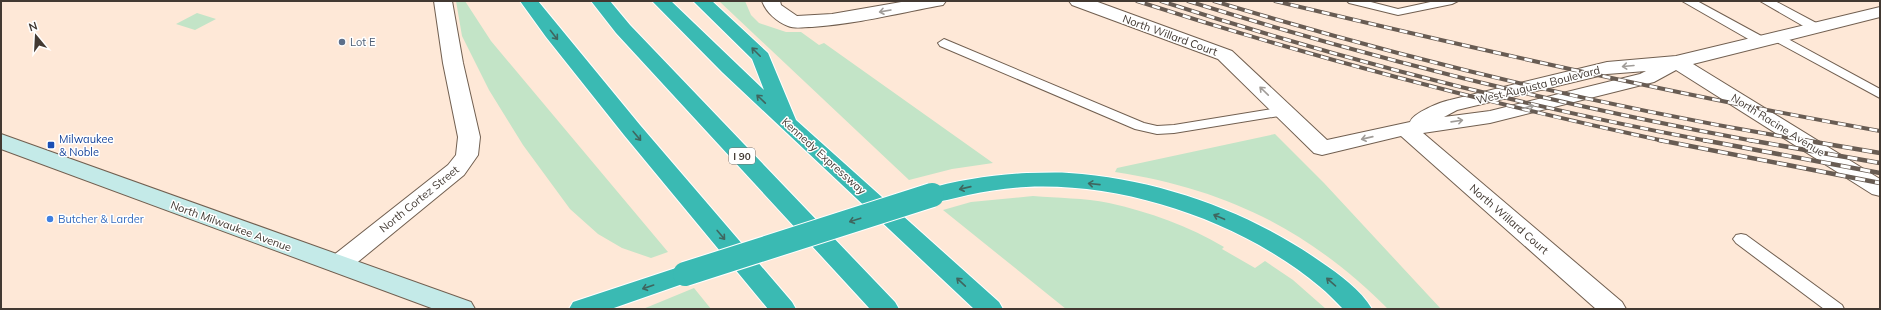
<svg xmlns="http://www.w3.org/2000/svg" width="1881" height="310" font-family="Mulish,sans-serif">
<rect width="100%" height="100%" fill="#fee8d7"/>
<path fill="#c3e4c7" d="M 456,1 L 465,1 L 491,41 L 668,252 L 651,258 L 622,248 L 598,234 L 570,209 L 523,145 L 489,90 L 462,36 Z
M 719,1 L 745,1 L 751,15 L 759,23 L 786,32 L 801,32 L 819,45 L 824,43 L 993,163 L 952,169 L 909,180 Z
M 197,13 L 216,19 L 195,30 L 176,24 Z
M 1275,134 L 1324,183 L 1441,309 L 1388,309 C 1309,230 1226,189 1115,172 L 1117,168 Z
M 1033,196 C 1058,198 1084,198 1109,203 C 1149,212 1189,226 1224,247 L 1222,249 L 1255,268 L 1265,261 L 1293,280 L 1326,309 L 1066,309 L 943,210 L 971,202 Z
M 694,288 L 711,309 L 643,309 Z"/>
<g fill="none" stroke-linecap="round" stroke-linejoin="round">
<defs>
<path id="service" d="M 1347,1 L 1367,1 L 1398,9 L 1435,1 L 1458,1 L 1452,4 L 1398,15 L 1349,3 Z
M 1682,1 L 1697,1 L 1765,38 L 1767,41 L 1761,45 L 1757,44 Z
M 1760,1 L 1775,1 L 1820,25 L 1822,28 L 1816,32 L 1812,31 Z
M 1777,33 L 1880,89 L 1880,98 L 1773,40 L 1771,37 Z
M 944,39 L 1144,123 L 1157,126 L 1174,125 L 1285,107 L 1290,108 L 1292,111 L 1290,114 L 1285,115 L 1174,133 L 1157,134 L 1135,129 L 940,46 L 938,43 Z
M 1741,234 L 1746,235 L 1842,305 L 1844,309 L 1824,309 L 1736,243 L 1733,239 L 1736,235 Z"/>
<path id="minor" d="M 434,1 L 452,1 L 463,63 L 480,137 L 478,155 L 464,175 L 348,270 L 339,273 L 330,270 L 327,264 L 330,258 L 448,165 L 456,155 L 458,137 L 443,63 Z
M 762,1 L 780,1 L 781,5 L 797,16 L 832,14 L 907,1 L 946,1 L 943,5 L 937,6 C 896,14 854,24 812,27 C 804,27 795,29 788,26 C 777,22 766,12 762,1 Z
M 1069,1 L 1095,1 L 1232,51 L 1327,140 L 1410,122 C 1413,113 1440,102 1450,100 L 1607,62 L 1676,56 L 1880,7 L 1880,17 L 1693,64 L 1880,179 L 1880,196 L 1872,194 L 1676,70 L 1654,82 L 1490,123 L 1423,133 L 1622,302 L 1626,309 L 1596,309 L 1401,136 L 1322,155 L 1314,153 L 1218,59 L 1072,5 ZM 1646,71 L 1640,74 L 1490,111 L 1444,117 L 1457,110 L 1607,74 Z"/>
<path id="secondary" d="M 1,134 L 471,302 L 475,309 L 434,309 L 1,149 Z"/>
<path id="motorway" d="M 520,1 L 538,1 L 640,125 L 792,302 L 796,309 L 768,309 L 624,135 L 546,37 Z
M 591,1 L 610,1 L 630,25 L 895,302 L 899,309 L 870,309 L 616,33 Z
M 652,1 L 671,1 L 764,90 L 752,59 L 693,1 L 712,1 L 768,53 L 796,120 L 999,302 L 1003,309 L 974,309 L 722,72 Z
M 1027,173 C 1041,173 1055,172 1069,173 C 1158,179 1249,211 1321,262 C 1339,274 1361,290 1372,309 L 1343,309 C 1335,301 1328,293 1319,286 C 1242,222 1126,182 1026,187 C 1006,188 987,191 968,195 C 954,198 938,204 924,200 L 920,195 L 924,190 C 957,180 992,175 1027,173 Z
M 685,265 L 694,268 L 698,274 L 694,280 L 611,309 L 569,309 L 573,302 Z"/>
</defs>
<use href="#service" stroke="#715f50" stroke-width="2"/>
<use href="#minor" stroke="#715f50" stroke-width="2"/>
<use href="#secondary" stroke="#715f50" stroke-width="2"/>
<use href="#motorway" stroke="#fff" stroke-width="2"/>
<use href="#service" fill="#fff" fill-rule="evenodd"/>
<use href="#minor" fill="#fff" fill-rule="evenodd"/>
<use href="#secondary" fill="#c4eae8" fill-rule="evenodd"/>
<use href="#motorway" fill="#3abab3" fill-rule="evenodd"/>
<defs>
<path id="rail-far1" d="M 1137,1 C 1310,57 1486,103 1664,141
M 1161,1 C 1340,59 1522,106 1708,141
M 1188,1 C 1374,59 1563,106 1754,141
M 1214,1 C 1409,60 1607,108 1809,141
M 1275,1 C 1476,49 1677,95 1880,131"/>
<path id="rail" d="M 1659,140 L 1880,183
M 1703,140 L 1880,173
M 1749,140 L 1880,163
M 1803,140 L 1880,153"/>
</defs>
<use href="#rail-far1" stroke="#685c53" stroke-width="4"/>
<use href="#rail" stroke="#685c53" stroke-width="4.5"/>
<use href="#rail-far1" stroke="#fff" stroke-width="2.5" stroke-dasharray="8" stroke-linecap="butt"/>
<use href="#rail" stroke="#fff" stroke-width="3" stroke-dasharray="10" stroke-linecap="butt"/>
<defs>
<path id="motorway-bridge" d="M 685,274 L 932,195"/>
</defs>
<use href="#motorway-bridge" stroke="#fff" stroke-width="26" stroke-linecap="butt"/>
<use href="#motorway-bridge" stroke="#3abab3" stroke-width="24"/>
</g>
<defs><path id="oneway-shaft" d="M-6 0H5M1.5-3L5.5 0L1.5 3" fill="none" stroke-width="1.6" stroke-linecap="round" stroke-linejoin="round"/></defs>
<g stroke="#a09c98">
<use href="#oneway-shaft" transform="translate(885 11) rotate(170)"/>
<use href="#oneway-shaft" transform="translate(1628 66) rotate(175)"/>
<use href="#oneway-shaft" transform="translate(1264 91) rotate(-136)"/>
<use href="#oneway-shaft" transform="translate(1528 107) rotate(-14)"/>
<use href="#oneway-shaft" transform="translate(1457 121) rotate(-8)"/>
<use href="#oneway-shaft" transform="translate(1367 138) rotate(167)"/>
</g>
<g stroke="#3f665f">
<use href="#oneway-shaft" transform="translate(554 35) rotate(52)"/>
<use href="#oneway-shaft" transform="translate(756 52) rotate(-135)"/>
<use href="#oneway-shaft" transform="translate(761 99) rotate(-136)"/>
<use href="#oneway-shaft" transform="translate(637 136) rotate(50)"/>
<use href="#oneway-shaft" transform="translate(1094 184) rotate(-174)"/>
<use href="#oneway-shaft" transform="translate(965 188) rotate(167)"/>
<use href="#oneway-shaft" transform="translate(1219 217) rotate(-157)"/>
<use href="#oneway-shaft" transform="translate(855 220) rotate(162)"/>
<use href="#oneway-shaft" transform="translate(721 235) rotate(50)"/>
<use href="#oneway-shaft" transform="translate(961 282) rotate(-137)"/>
<use href="#oneway-shaft" transform="translate(1331 282) rotate(-139)"/>
<use href="#oneway-shaft" transform="translate(648 287) rotate(161)"/>
</g>
<circle fill="#5c6f8a" stroke="#fff" stroke-width="1.5" cx="342" cy="42" r="4"/>
<rect fill="#1a4fb4" stroke="#fff" stroke-width="1.5" x="47" y="141" width="8" height="8" rx="2"/>
<circle fill="#3f7fe0" stroke="#fff" stroke-width="1.5" cx="50" cy="219" r="4"/>
<g text-anchor="middle" stroke-width="3" stroke-linejoin="round" paint-order="stroke">
<rect fill="#fff" stroke="#7b7470" stroke-width="1" x="729" y="148" width="26" height="16" rx="3"/>
<g font-size="10" font-weight="bold" fill="#423932">
<text x="742" y="160">I 90</text>
</g>
<g font-size="11" fill="#423932" stroke="#fff">
<text transform="translate(1170 35) rotate(20)" y="4">North Willard Court</text>
<text transform="translate(1538 85) rotate(-14)" y="4">West Augusta Boulevard</text>
<text transform="translate(1778 125) rotate(32)" y="4">North Racine Avenue</text>
<text transform="translate(824 156) rotate(42)" y="4">Kennedy Expressway</text>
<text transform="translate(419 199) rotate(-39)" y="4">North Cortez Street</text>
<text transform="translate(1509 219) rotate(41)" y="4">North Willard Court</text>
<text transform="translate(231 226) rotate(20)" y="4">North Milwaukee Avenue</text>
</g>
<g font-size="11" fill="#4e5e75" stroke="#fff" text-anchor="start">
<text x="350" y="46">Lot E</text>
</g>
<g font-size="11" fill="#164399" stroke="#fff" text-anchor="start">
<text x="59" y="143">Milwaukee<tspan x="59" dy="13">&amp; Noble</tspan></text>
</g>
<g font-size="11" fill="#366cbe" stroke="#fff" text-anchor="start">
<text x="58" y="223">Butcher &amp; Larder</text>
</g>
</g>
<rect width="1881" height="310" fill="none" stroke="#423932" stroke-width="4"/>
<g transform="translate(36 36) rotate(342)" stroke="#ffffff" stroke-width="3" paint-order="stroke">
<path d="M0-3L7 15L0 10L-7 15Z" fill="#423932"/>
<text y="-6" font-size="11" font-weight="bold" text-anchor="middle" fill="#423932">N</text>
</g>
</svg>
